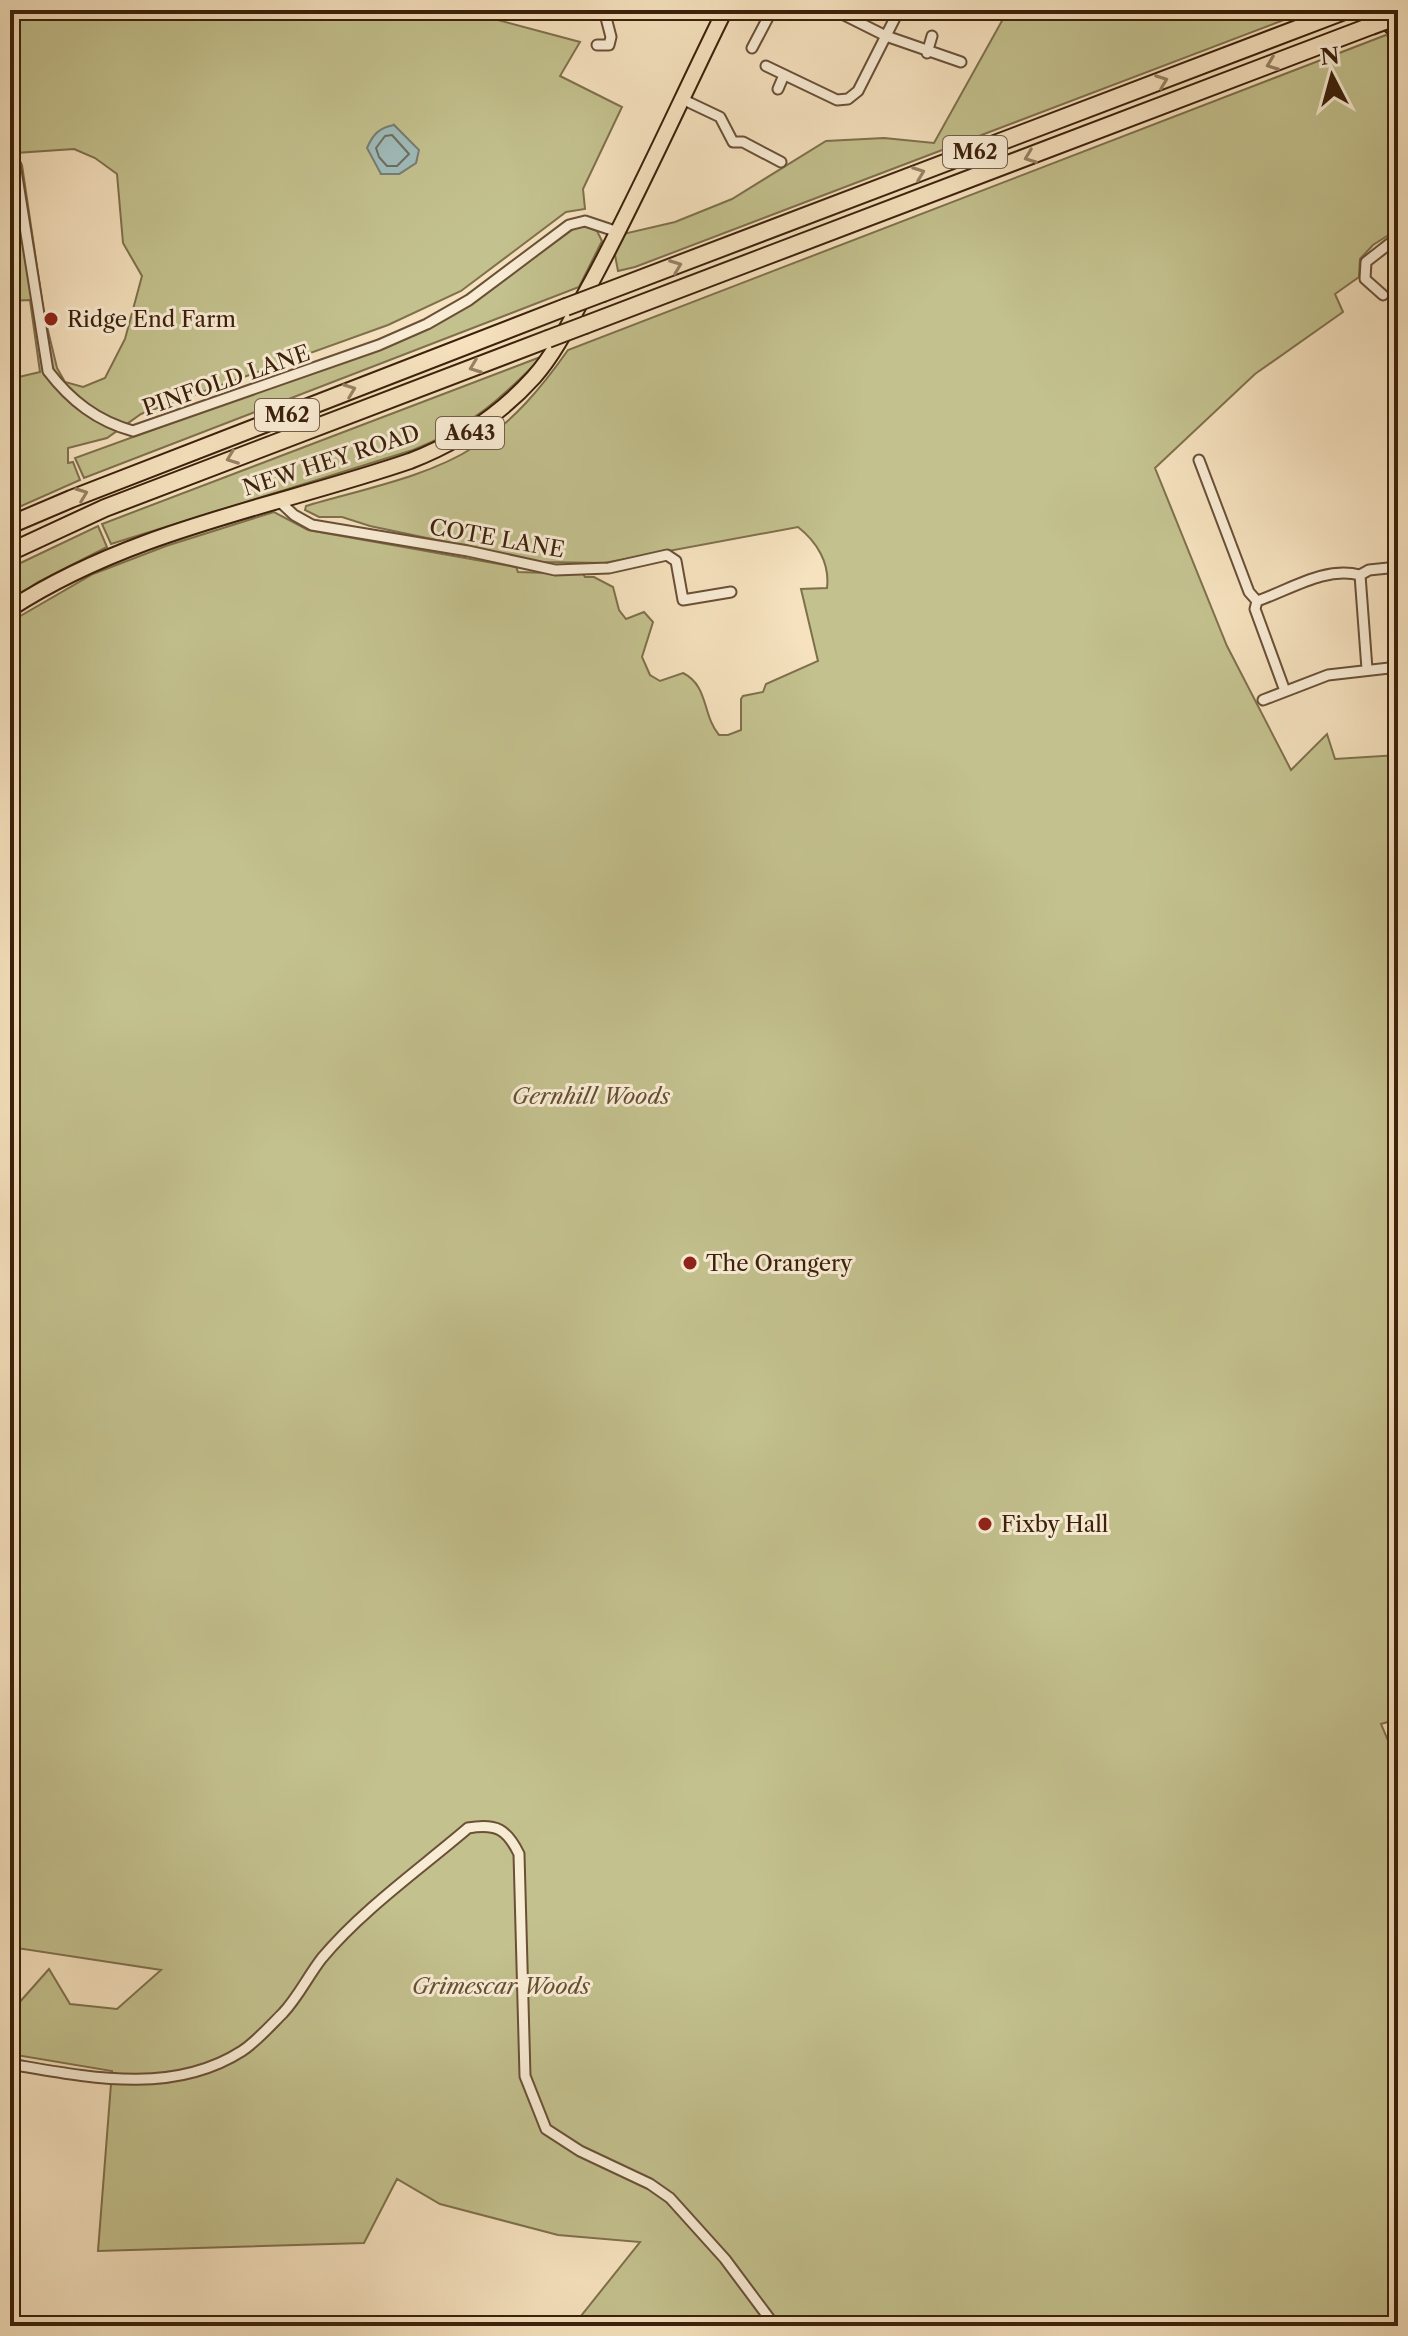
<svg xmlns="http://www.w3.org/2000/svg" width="1408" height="2336" font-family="'Libre Caslon Text',serif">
<rect width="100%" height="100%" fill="#f6e2bf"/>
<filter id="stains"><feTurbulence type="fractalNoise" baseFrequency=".0025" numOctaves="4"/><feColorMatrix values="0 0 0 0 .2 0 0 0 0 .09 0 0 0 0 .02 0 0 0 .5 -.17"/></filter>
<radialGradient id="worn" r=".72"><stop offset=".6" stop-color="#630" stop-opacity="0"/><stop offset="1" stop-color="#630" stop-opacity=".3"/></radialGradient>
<path fill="#c3c18e" stroke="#7f704c" stroke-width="2" fill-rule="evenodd" d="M 10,10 L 468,10 L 468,12 L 580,42 L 560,76 L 622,107 L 583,189 L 585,209 L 566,212 L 461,291 L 388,325 L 141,414 L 107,438 L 68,448 L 68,463 L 73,462 L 80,480 L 10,511 L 10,379 L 40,372 L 30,300 L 10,301 ZM 394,125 L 418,150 L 416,163 L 399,174 L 381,174 ZM 74,149 L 95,158 L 117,174 L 123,243 L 142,276 L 125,339 L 105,378 L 83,387 L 65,382 L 57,368 L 44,314 L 22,165 L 16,153 Z
M 1008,10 L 1310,10 L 635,267 L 618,271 L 615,255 L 623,234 L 675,222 L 732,199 L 826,141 L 884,138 L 934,143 Z
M 1386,35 L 1398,44 L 1398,229 L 1373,245 L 1360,259 L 1359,277 L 1335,294 L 1343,312 L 1255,374 L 1155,468 L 1227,646 L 1291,770 L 1327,734 L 1335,759 L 1398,755 L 1398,1719 L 1381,1724 L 1398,1764 L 1398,2326 L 581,2326 L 577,2321 L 640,2242 L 558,2235 L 440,2204 L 397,2179 L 364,2243 L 98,2251 L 112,2071 L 10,2054 L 10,2013 L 49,1969 L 70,2004 L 117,2009 L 161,1970 L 10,1947 L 10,622 L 93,574 L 166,546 L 274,512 L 308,530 L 516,567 L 518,572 L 583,574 L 585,577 L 594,577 L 613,587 L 619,610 L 626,619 L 644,612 L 653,622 L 642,657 L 650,675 L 660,681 L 683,673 C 709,686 702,715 719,735 L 728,735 L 741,730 L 741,699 L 743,696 L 763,692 L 766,684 L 818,661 L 801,589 L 827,588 C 830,563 817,542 798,527 L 604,563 L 540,562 L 370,526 L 342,517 L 319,517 L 305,510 L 306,506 C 359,490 428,477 474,447 C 513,422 542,387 568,350 Z
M 585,226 L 597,231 L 602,241 L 579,287 L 84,478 L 75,458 L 417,334 L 480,297 L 576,227 Z
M 543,356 C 501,399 469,428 413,450 L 111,544 L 102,524 Z
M 98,526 L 107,547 L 38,582 L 10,601 L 10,568 Z"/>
<path fill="#a0bcbb" stroke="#787e74" stroke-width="2" d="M 394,125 L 419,150 L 416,163 L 399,174 L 381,174 L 367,148 C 373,134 379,128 394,125 Z"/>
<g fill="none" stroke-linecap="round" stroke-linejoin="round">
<path stroke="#6e6e62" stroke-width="2" d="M 392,135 L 409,154 L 397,166 L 387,166 L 379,157 L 376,148 L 385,136 Z"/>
<defs>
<path id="street" d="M 834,10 L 886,36 L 961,62
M 597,45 L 609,45 L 611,37 L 604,10
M 752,48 L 772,10
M 927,53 L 932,36
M 766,66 L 837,100 L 848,99 L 858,91 L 899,10
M 778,89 L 784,75
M 682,99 L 720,117 L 733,142 L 743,142 L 781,162
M 10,152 L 15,164 L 48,371 C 71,401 97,421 133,431 L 379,345 L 427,324 L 469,300 L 569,225 L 585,221 L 618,232
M 1383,295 L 1365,279 L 1366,262 L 1398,237
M 1199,460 L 1249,592 L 1257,601
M 279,501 L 294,515 L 312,525 L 468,551 L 555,570 L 609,568 L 667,555 L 676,561 L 683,600 L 731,592
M 1367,669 L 1360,575 L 1369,570 L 1398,567
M 1285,691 L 1255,609 L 1257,601 C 1290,590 1324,566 1360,575
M 1263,700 L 1328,675 L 1398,667
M 10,2064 C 87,2077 172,2096 242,2051 C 257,2041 271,2025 283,2013 C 298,1997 308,1976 322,1958 C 362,1910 420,1869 468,1828 C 496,1823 507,1829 519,1854 L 525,2076 L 546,2129 L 580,2151 L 650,2184 L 670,2198 L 725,2259 L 775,2326"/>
<path id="primary" d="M 1373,10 L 1398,32
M 10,609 C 131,530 275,507 410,461 C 459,442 499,416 534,377 C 558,350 573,315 591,283 C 639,194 680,101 725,10"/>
<path id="highway" d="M 603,293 L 1347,10
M 585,325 L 1371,26
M 10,525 L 71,499 L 566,307
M 10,552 L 105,508 L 548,339"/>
</defs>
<use href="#street" stroke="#6a5037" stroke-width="13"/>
<use href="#primary" stroke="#3b200a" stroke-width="18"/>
<use href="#highway" stroke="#3b200a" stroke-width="20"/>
<use href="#street" stroke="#f9ecd5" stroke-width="9"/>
<use href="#primary" stroke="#f6e2bf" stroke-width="14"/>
<use href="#highway" stroke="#f6e2bf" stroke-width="16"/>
<defs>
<path id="highway-bridge" d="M 1371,26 L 1398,16
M 566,307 L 603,293
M 548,339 L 585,325"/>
</defs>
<use href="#highway-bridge" stroke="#3b200a" stroke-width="20" stroke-linecap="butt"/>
<use href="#highway-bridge" stroke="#f6e2bf" stroke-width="16"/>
</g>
<defs><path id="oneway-chevron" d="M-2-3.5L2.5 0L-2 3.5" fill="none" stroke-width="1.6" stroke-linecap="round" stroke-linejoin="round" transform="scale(2)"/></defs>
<g stroke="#988164">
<use href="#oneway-chevron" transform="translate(1272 64) rotate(159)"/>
<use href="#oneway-chevron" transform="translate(1162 81) rotate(-21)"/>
<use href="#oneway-chevron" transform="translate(1030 157) rotate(159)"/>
<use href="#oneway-chevron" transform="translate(919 173) rotate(-21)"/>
<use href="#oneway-chevron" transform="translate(676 266) rotate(-21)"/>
<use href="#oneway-chevron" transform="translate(475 367) rotate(159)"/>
<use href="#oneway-chevron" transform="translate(350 390) rotate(-21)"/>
<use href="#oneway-chevron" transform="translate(232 458) rotate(159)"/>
<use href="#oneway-chevron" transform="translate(82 494) rotate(-21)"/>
</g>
<g fill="#8f2418" stroke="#f9ecd5" stroke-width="3">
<circle cx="51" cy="319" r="8"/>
<circle cx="690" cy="1263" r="8"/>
<circle cx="985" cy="1524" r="8"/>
</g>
<g text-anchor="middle" stroke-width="6" stroke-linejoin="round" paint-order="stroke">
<g fill="#f9ecd5" stroke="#745d47" stroke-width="2">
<rect x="943" y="136" width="64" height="32" rx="6"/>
<rect x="255" y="399" width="64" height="32" rx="6"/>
<rect x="436" y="417" width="68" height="32" rx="6"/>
</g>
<g font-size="20" font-weight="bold" fill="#3b200a">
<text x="975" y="159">M62</text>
<text x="287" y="422">M62</text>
<text x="470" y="440">A643</text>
</g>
<g font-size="22" fill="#3b200a" stroke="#f9ecd5" text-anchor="start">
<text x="67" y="327">Ridge End Farm</text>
<text x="706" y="1271">The Orangery</text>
<text x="1001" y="1532">Fixby Hall</text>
</g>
<g font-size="22" fill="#3b200a" stroke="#f9ecd5">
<text transform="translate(226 380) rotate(-19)" y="8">PINFOLD LANE</text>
<text transform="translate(331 460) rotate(-18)" y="8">NEW HEY ROAD</text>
<text transform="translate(497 538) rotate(10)" y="8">COTE LANE</text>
</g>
<g font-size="22" font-style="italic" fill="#645032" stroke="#f9ecd5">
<text x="591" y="1104">Gernhill Woods</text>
<text x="501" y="1994">Grimescar Woods</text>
</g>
</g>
<rect width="1408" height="2336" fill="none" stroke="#f6e2bf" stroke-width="40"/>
<rect x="12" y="12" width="1384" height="2312" fill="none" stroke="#3b200a" stroke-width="4"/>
<rect x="20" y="20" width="1368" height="2296" fill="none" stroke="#3b200a" stroke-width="2"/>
<g transform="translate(1332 76) rotate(354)" stroke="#f9ecd5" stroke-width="6" paint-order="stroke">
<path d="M0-6L14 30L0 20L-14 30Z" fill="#3b200a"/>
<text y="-12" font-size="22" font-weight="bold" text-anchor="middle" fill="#3b200a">N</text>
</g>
<rect width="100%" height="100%" filter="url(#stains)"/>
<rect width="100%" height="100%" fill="url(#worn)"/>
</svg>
